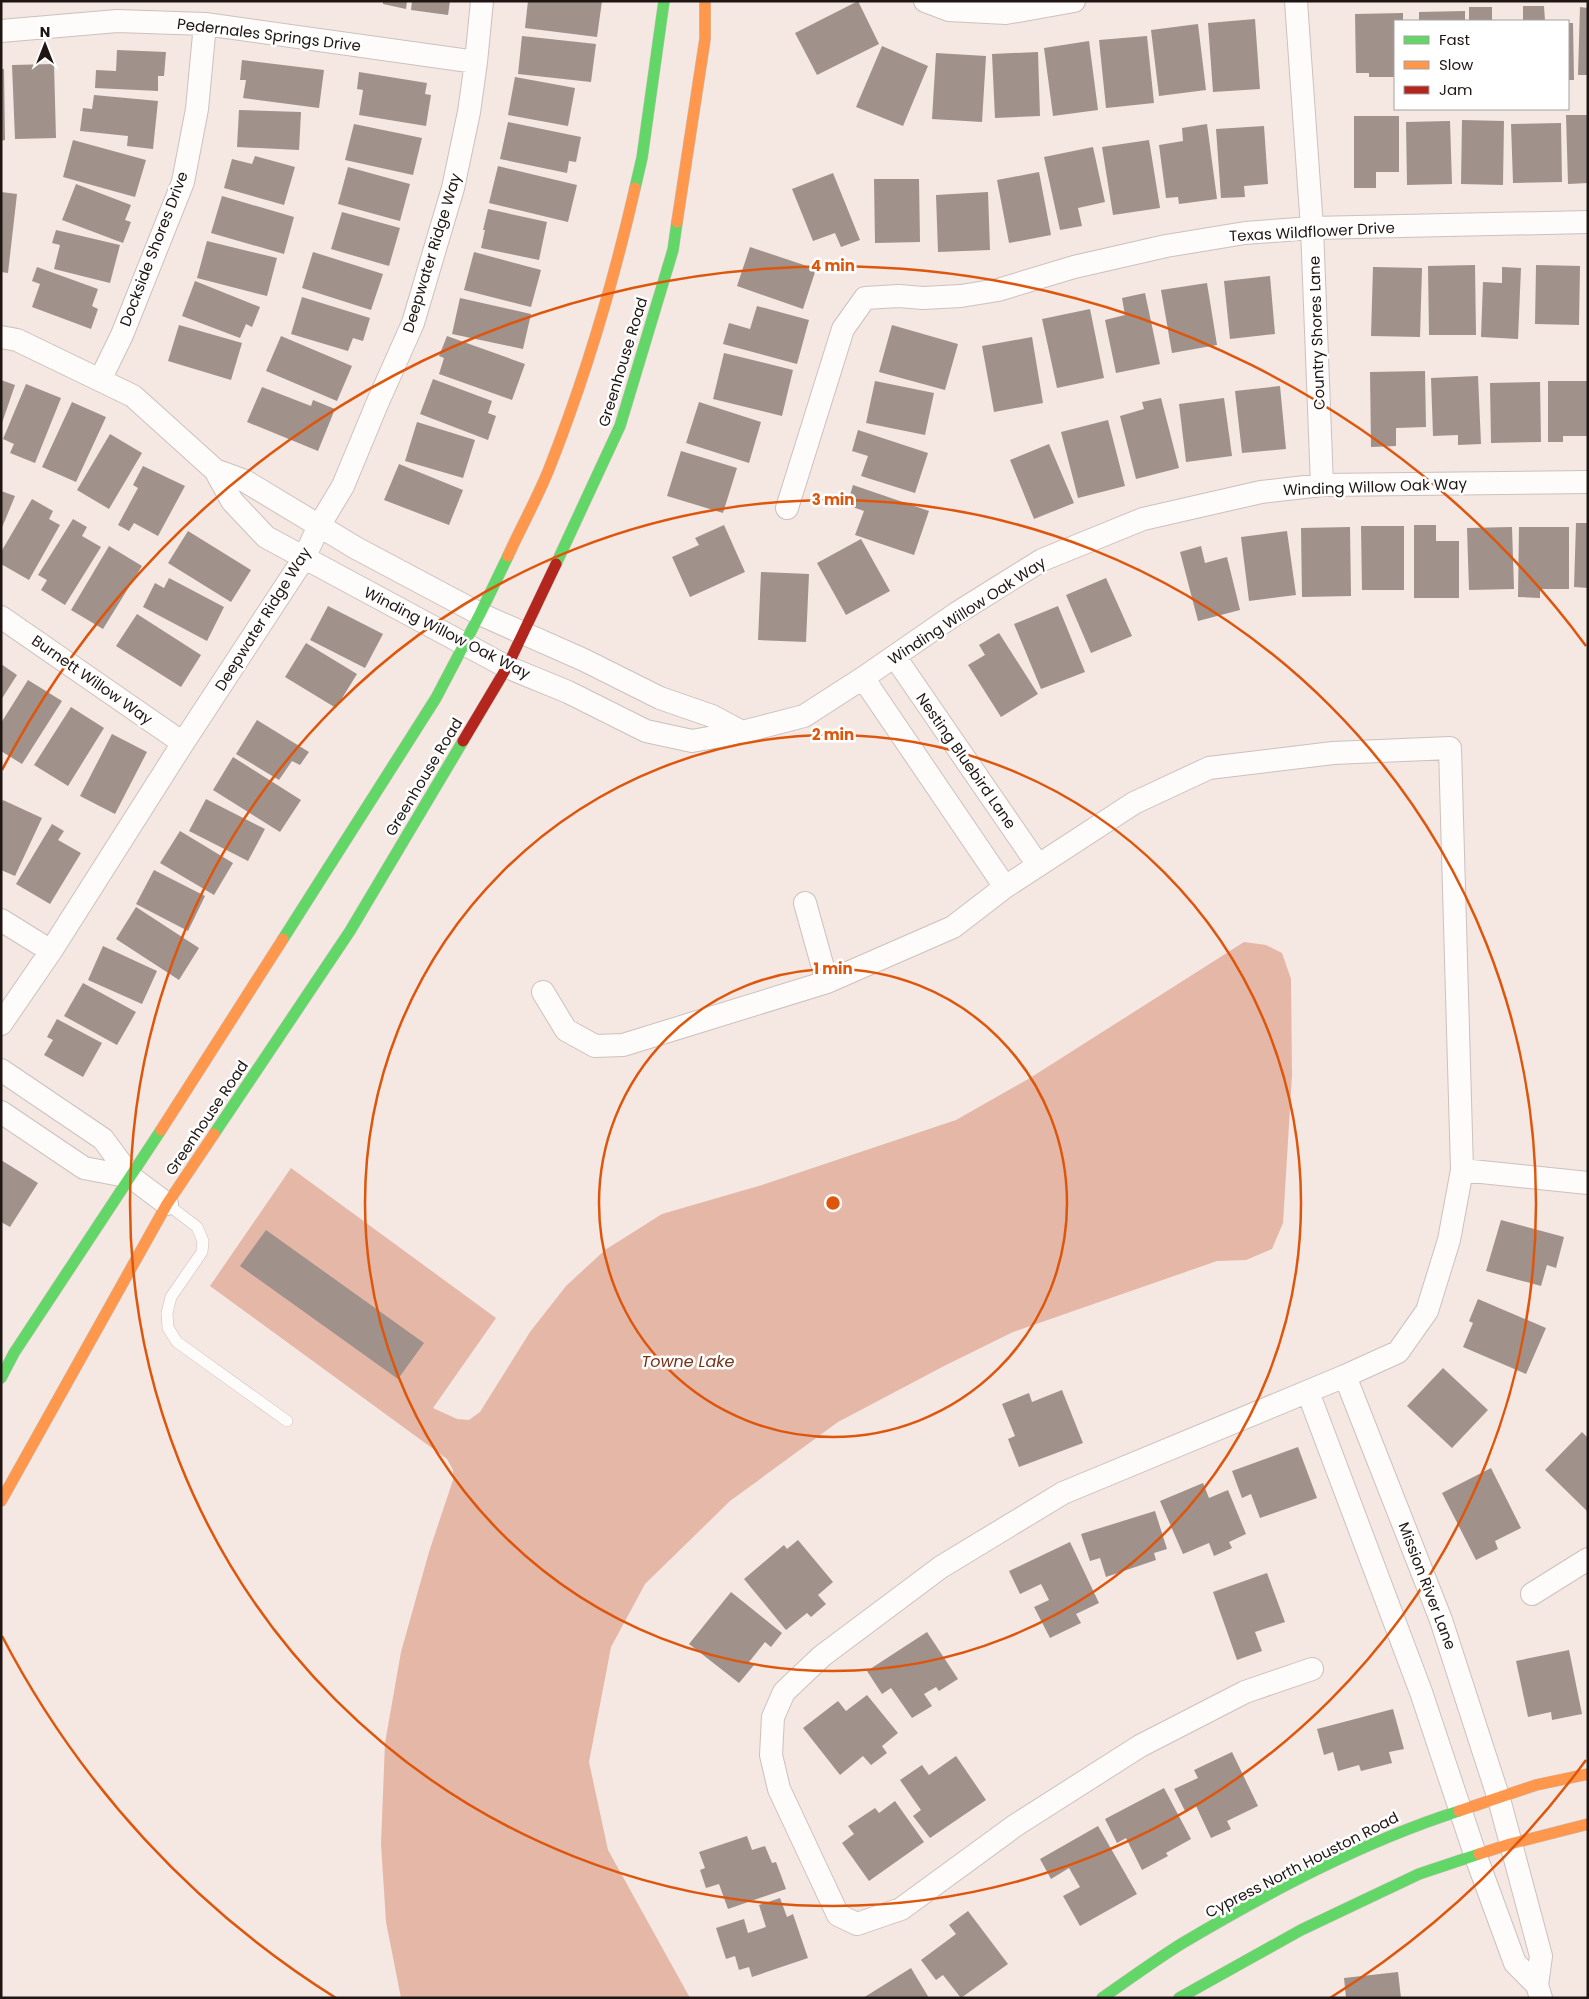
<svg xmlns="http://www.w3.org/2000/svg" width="1589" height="1999" font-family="Poppins,sans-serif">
<rect width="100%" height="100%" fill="#f5e7e2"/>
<path fill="#e4b7a7" d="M 1244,942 L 1266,945 L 1282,953 L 1291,979 L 1292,1075 L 1283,1223 L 1272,1249 L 1246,1260 L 1217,1261 L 1013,1332 L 946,1365 L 838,1422 L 730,1501 L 645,1584 L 611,1647 L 589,1762 L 608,1850 L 690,1998 L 401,1998 L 386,1922 L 381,1844 L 385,1743 L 401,1652 L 429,1552 L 453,1480 L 453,1470 L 447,1459 L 210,1286 L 291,1168 L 496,1318 L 433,1408 L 457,1419 L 469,1420 L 480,1412 L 530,1332 L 566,1286 L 605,1250 L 662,1214 L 762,1185 L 956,1120 L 1030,1078 Z"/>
<path fill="#a0918b" d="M 383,1 L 407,1 L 406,9 L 383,4 Z
M 412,1 L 450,1 L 448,15 L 411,10 Z
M 528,1 L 602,1 L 597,37 L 525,28 Z
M 858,1 L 879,44 L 817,75 L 795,33 Z
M 1523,6 L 1544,6 L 1545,21 L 1523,21 Z
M 1469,7 L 1492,7 L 1492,21 L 1469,21 Z
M 1580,7 L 1588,8 L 1588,75 L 1578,75 Z
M 1465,11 L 1465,21 L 1419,21 L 1419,12 Z
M 1403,13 L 1403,21 L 1395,21 L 1395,77 L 1369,77 L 1369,73 L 1356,73 L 1355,14 Z
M 1255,19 L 1260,89 L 1213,92 L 1208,23 Z
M 1568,23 L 1573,23 L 1574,80 L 1568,80 Z
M 1198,24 L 1206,90 L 1159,96 L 1151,30 Z
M 522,36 L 596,44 L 591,82 L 518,74 Z
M 1147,36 L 1154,103 L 1106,108 L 1099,40 Z
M 1089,41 L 1098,110 L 1053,116 L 1044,48 Z
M 882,46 L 928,66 L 903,126 L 856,107 Z
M 117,50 L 166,52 L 164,76 L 158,76 L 158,91 L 95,88 L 96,70 L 116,71 Z
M 1038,52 L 1040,116 L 995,118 L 992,54 Z
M 936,53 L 986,56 L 982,122 L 932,119 Z
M 242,60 L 324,70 L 319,108 L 243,98 L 246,80 L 240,80 Z
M 54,64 L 56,138 L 15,139 L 12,65 Z
M 1,69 L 4,69 L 5,140 L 1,141 Z
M 359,72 L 427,83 L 425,94 L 431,95 L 426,126 L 359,115 L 363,90 L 357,89 Z
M 515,77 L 575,88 L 568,126 L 508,115 Z
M 94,95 L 158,101 L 153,149 L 127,146 L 128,136 L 80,131 L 83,108 L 92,109 Z
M 239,110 L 301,112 L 299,150 L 237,147 Z
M 1566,115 L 1588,115 L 1588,183 L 1568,184 Z
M 1354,116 L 1399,116 L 1399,172 L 1376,172 L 1376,188 L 1354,188 Z
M 1462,120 L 1504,121 L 1503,185 L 1461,184 Z
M 1450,121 L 1452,184 L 1407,185 L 1406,122 Z
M 508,122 L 581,137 L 576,162 L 569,161 L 567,173 L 500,159 Z
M 1561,123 L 1562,182 L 1513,183 L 1511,124 Z
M 354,124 L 422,138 L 413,175 L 345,160 Z
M 1207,124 L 1217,199 L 1179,204 L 1178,197 L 1166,198 L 1159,145 L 1183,141 L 1182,128 Z
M 1264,126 L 1268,184 L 1244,186 L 1245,197 L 1221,198 L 1216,129 Z
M 73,140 L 146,160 L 135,197 L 63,177 Z
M 1149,140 L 1160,208 L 1113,215 L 1102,147 Z
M 1093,147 L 1105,202 L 1078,208 L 1082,226 L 1060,230 L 1044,157 Z
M 255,156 L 295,167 L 284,205 L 224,188 L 232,159 L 252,164 Z
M 498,166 L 577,185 L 568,222 L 489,203 Z
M 348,167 L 410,184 L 400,221 L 338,204 Z
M 1039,172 L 1051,235 L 1009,243 L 997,180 Z
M 833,173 L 860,240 L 841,247 L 835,233 L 813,241 L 792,189 Z
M 874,179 L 919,179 L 920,242 L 875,243 Z
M 76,184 L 131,205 L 125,220 L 131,222 L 123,243 L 62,220 Z
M 1,192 L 17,194 L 8,273 L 1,272 Z
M 988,192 L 990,250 L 938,252 L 936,195 Z
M 222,196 L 294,217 L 284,254 L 211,233 Z
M 488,209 L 547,222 L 539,260 L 481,248 L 485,230 L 483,230 Z
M 342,212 L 400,228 L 389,266 L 331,249 Z
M 56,230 L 120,245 L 110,283 L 54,269 L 60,245 L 52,243 Z
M 207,241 L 277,258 L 267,296 L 197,278 Z
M 750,247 L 816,269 L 803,309 L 737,286 Z
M 313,252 L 383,274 L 371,310 L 302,288 Z
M 474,252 L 541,270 L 531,307 L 464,290 Z
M 1475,265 L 1476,335 L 1429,335 L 1428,266 Z
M 1536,265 L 1580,266 L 1579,325 L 1535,324 Z
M 37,267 L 98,289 L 92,306 L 98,309 L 91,329 L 32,307 L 40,284 L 32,281 Z
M 1373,267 L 1422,268 L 1420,337 L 1371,336 Z
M 1502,267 L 1521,268 L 1518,339 L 1481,337 L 1483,282 L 1502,283 Z
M 1270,276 L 1275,334 L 1230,339 L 1224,281 Z
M 195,281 L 260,307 L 252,327 L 246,324 L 240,338 L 182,316 Z
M 1207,283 L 1217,345 L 1172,353 L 1161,290 Z
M 1145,293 L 1160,364 L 1116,373 L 1105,320 L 1125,315 L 1122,298 Z
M 302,297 L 370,318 L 363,341 L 353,338 L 348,351 L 291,334 Z
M 460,298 L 531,314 L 523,349 L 452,334 Z
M 757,306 L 809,320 L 797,364 L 723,344 L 729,323 L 750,329 Z
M 1090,309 L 1104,378 L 1057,388 L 1042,319 Z
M 179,325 L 242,343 L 231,380 L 168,361 Z
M 892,325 L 958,344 L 945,390 L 879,372 Z
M 281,336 L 352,366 L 337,401 L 266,371 Z
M 447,336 L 525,364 L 512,400 L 439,374 L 444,358 L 439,356 Z
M 1032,337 L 1043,403 L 994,412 L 982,346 Z
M 724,353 L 793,370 L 782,416 L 713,399 Z
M 1425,371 L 1426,427 L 1396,428 L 1396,446 L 1371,447 L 1370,372 Z
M 1478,376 L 1481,444 L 1458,445 L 1458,435 L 1433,436 L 1431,378 Z
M 433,379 L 492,401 L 488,413 L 496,416 L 488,440 L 420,414 Z
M 1,380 L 15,385 L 2,423 L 1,423 Z
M 875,381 L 934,393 L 925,435 L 866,423 Z
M 1548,381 L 1588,381 L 1588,436 L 1563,436 L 1563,442 L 1548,442 Z
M 1540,382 L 1541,442 L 1491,443 L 1490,383 Z
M 26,384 L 61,398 L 35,463 L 10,453 L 14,444 L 3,439 Z
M 1280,386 L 1286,449 L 1242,453 L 1235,391 Z
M 262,387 L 311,406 L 313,400 L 335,409 L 318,451 L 247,422 Z
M 1161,398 L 1179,468 L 1136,479 L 1120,416 L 1144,409 L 1142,402 Z
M 1224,398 L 1232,456 L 1186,462 L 1179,404 Z
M 72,402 L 106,417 L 76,482 L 42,467 Z
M 699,402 L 761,422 L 749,463 L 686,443 Z
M 1108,420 L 1125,486 L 1078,498 L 1061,432 Z
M 417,422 L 475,440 L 463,478 L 405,461 Z
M 858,430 L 928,453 L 915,493 L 861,476 L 868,456 L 852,451 Z
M 110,434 L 142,453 L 109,509 L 77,490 Z
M 1049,444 L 1074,503 L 1034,519 L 1010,460 Z
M 681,451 L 737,468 L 723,513 L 667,496 Z
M 399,464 L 463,490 L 449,525 L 384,500 Z
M 143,466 L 185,486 L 158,536 L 134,523 L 129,531 L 118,525 L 138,488 L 133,485 Z
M 853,485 L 929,511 L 914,555 L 855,535 L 864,511 L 847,505 Z
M 1,491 L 15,496 L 1,530 Z
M 32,499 L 53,511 L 49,519 L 60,525 L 29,580 L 1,564 L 1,552 Z
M 73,519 L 87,527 L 82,536 L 101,547 L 65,605 L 41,590 L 47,580 L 38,575 Z
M 1576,523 L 1588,523 L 1588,588 L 1574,587 Z
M 724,525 L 745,572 L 690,597 L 672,557 L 699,545 L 695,538 Z
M 1414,525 L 1436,525 L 1436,541 L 1459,541 L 1459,598 L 1414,598 Z
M 1361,526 L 1404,526 L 1404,590 L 1362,590 Z
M 1350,527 L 1351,596 L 1302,597 L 1301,528 Z
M 1512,527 L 1514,589 L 1469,590 L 1467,528 Z
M 1519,527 L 1569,527 L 1569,589 L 1540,589 L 1540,598 L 1518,597 Z
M 188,531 L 251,570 L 231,602 L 168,563 Z
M 1287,531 L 1296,595 L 1249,601 L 1241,537 Z
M 861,539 L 890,591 L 846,615 L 817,563 Z
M 109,546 L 142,566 L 103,629 L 71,610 Z
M 1201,546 L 1205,563 L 1227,557 L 1240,610 L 1198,621 L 1180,552 Z
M 761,572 L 809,574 L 806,642 L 758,640 Z
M 169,578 L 224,607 L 207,641 L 143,607 L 155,583 L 164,588 Z
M 1106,578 L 1132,636 L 1091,653 L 1066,595 Z
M 328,606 L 383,634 L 365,668 L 310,640 Z
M 1058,606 L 1085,672 L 1041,689 L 1014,624 Z
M 137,614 L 201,655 L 181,687 L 116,646 Z
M 999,633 L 1038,694 L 1001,717 L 968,665 L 985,655 L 979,645 Z
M 306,643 L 357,674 L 336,708 L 285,677 Z
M 1,664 L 17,675 L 1,700 Z
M 28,680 L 62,701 L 22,764 L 1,751 L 1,723 Z
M 71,707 L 104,728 L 68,786 L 34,765 Z
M 257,720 L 309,752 L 300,765 L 292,761 L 279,780 L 236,754 Z
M 112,734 L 147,752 L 115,814 L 80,796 Z
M 233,757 L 301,800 L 280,832 L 213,790 Z
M 206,799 L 265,829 L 248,861 L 189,831 Z
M 3,800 L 42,818 L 15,876 L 1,870 L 1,805 Z
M 52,824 L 64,831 L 58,840 L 81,853 L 50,904 L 16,884 Z
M 180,831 L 233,863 L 214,895 L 160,863 Z
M 154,870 L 205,896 L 188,931 L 136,904 Z
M 136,907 L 199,948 L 179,980 L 116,939 Z
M 103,946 L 157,971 L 142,1004 L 88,980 Z
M 83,983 L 136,1012 L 117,1045 L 64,1016 Z
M 57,1019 L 102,1043 L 83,1077 L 44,1055 L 53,1040 L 47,1037 Z
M 1,1160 L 38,1183 L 10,1227 L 1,1222 Z
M 1501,1220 L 1564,1237 L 1556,1268 L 1547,1265 L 1541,1286 L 1486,1271 Z
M 266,1230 L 424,1343 L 398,1379 L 240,1266 Z
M 1478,1299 L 1546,1328 L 1526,1374 L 1463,1347 L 1473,1323 L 1469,1321 Z
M 1443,1368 L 1488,1410 L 1452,1448 L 1407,1406 Z
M 1062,1390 L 1083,1443 L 1019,1467 L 1008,1439 L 1015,1436 L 1002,1404 L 1029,1393 L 1032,1402 Z
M 1582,1432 L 1588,1438 L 1588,1512 L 1545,1470 Z
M 1298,1447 L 1317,1498 L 1260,1518 L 1251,1494 L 1242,1498 L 1232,1471 Z
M 1491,1468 L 1521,1528 L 1495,1541 L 1498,1549 L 1476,1560 L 1442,1493 Z
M 1203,1483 L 1209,1498 L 1228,1490 L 1246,1534 L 1229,1542 L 1232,1548 L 1214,1556 L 1209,1543 L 1183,1554 L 1160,1501 Z
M 1155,1511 L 1167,1549 L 1154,1553 L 1156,1560 L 1106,1577 L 1100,1558 L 1090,1561 L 1081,1534 Z
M 798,1540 L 833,1582 L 818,1595 L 826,1604 L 811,1617 L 807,1613 L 786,1630 L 744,1579 L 784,1545 L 787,1549 Z
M 1070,1542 L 1099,1603 L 1076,1614 L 1081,1623 L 1050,1638 L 1034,1607 L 1049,1600 L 1041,1584 L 1020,1594 L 1009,1571 Z
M 1267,1573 L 1285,1622 L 1255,1632 L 1262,1651 L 1237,1660 L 1213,1592 Z
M 731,1592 L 782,1633 L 771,1647 L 765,1642 L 749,1662 L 754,1665 L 739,1683 L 689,1644 Z
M 927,1632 L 958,1679 L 939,1691 L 936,1687 L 924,1694 L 932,1706 L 912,1718 L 891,1688 L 882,1694 L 867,1671 Z
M 1569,1650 L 1582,1714 L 1552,1720 L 1551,1712 L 1528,1717 L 1516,1661 Z
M 867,1695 L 898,1733 L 882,1746 L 887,1753 L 871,1765 L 863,1756 L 840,1775 L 803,1728 L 838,1701 L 846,1711 Z
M 1393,1709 L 1404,1749 L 1389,1752 L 1392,1763 L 1361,1771 L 1359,1765 L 1338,1771 L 1333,1752 L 1324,1755 L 1317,1729 Z
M 1232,1752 L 1258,1806 L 1227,1821 L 1231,1829 L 1211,1838 L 1196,1806 L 1185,1811 L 1174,1789 L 1198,1778 L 1194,1770 Z
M 956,1756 L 986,1800 L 930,1838 L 913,1816 L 921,1810 L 900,1780 L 922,1765 L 929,1775 Z
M 1164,1788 L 1191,1839 L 1166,1853 L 1168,1856 L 1142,1870 L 1126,1838 L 1117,1843 L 1105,1819 Z
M 895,1801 L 924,1842 L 869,1881 L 842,1843 L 854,1834 L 848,1826 L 875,1808 L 879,1813 Z
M 1098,1826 L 1137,1894 L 1080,1926 L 1063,1896 L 1080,1887 L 1069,1868 L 1051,1879 L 1040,1859 Z
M 747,1836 L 752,1850 L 765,1846 L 772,1863 L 776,1862 L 786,1889 L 728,1909 L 719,1884 L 706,1888 L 700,1870 L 705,1868 L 699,1852 Z
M 780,1898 L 787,1917 L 793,1914 L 808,1958 L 752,1977 L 749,1967 L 739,1970 L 735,1956 L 726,1959 L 716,1928 L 744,1919 L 748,1933 L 766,1927 L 759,1905 Z
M 968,1911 L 1008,1964 L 961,1998 L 943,1975 L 936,1980 L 921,1960 L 956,1934 L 949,1925 Z
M 911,1968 L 929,1998 L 863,1998 Z
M 1398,1972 L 1401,1998 L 1346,1998 L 1344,1978 Z"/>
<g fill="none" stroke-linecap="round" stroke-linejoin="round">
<defs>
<path id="lane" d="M 167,1204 L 197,1227 L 203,1241 L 202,1252 L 171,1297 L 167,1313 L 168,1328 L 177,1342 L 287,1421"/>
<path id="street" d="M 925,1 L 949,10 L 1006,13 L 1074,1
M 1296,1 L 1312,228 L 1322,485
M 1,31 L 117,21 L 205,24 L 476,62
M 1,337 L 17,340 L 133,396 L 215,470 L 232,501 L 266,537 L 507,667 L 568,692 L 646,731 L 692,741 L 742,732 L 804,716 L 863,678 L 957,613 L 1042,560 L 1143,519 L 1261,492 L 1322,485 L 1588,482
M 100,380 L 122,335 L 183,182 L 197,109 L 205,24
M 215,470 L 245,481 L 356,548 L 480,614 L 584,660 L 660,698 L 712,716 L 742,732
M 787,508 L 843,329 L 865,298 L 899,296 L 923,298 L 961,296 L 998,290 L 1074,267 L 1166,246 L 1245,233 L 1312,228 L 1588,222
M 1,617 L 183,743
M 895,657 L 1038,865
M 863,678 L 1005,887
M 805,903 L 827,982
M 1,920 L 51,951
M 543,992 L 566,1030 L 595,1046 L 623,1045 L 827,982 L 953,927 L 1005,887 L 1134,803 L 1209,768 L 1333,753 L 1450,748 L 1462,1170 L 1449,1240 L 1427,1311 L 1398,1352 L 1345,1376 L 1063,1493 L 941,1567 L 822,1656 L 784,1692 L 773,1717 L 771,1755 L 779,1789 L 838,1915 L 857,1924 L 901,1909 L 1016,1825 L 1140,1746 L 1245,1692 L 1312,1669
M 1,1024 L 51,951 L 183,743 L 304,558 L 319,526 L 343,486 L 377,404 L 413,323 L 453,188 L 469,112 L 476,62 L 482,1
M 1,1070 L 103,1139 L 131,1177 L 167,1204
M 1,1112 L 84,1168 L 131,1177
M 1462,1170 L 1588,1183
M 1345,1376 L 1441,1620 L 1499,1799 L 1541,1956 L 1537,1985 L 1541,1998
M 1308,1392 L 1421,1692 L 1475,1854 L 1515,1963 L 1537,1985
M 1532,1594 L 1588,1559"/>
<path id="fast" d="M 635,188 L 642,158 L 664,1
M 556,564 L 620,426 L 673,250 L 677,222
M 283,939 L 436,698 L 480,614 L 508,556
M 214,1134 L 350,931 L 463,741
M 1,1378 L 14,1353 L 161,1130
M 1102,1998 C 1128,1980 1154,1961 1181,1944 C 1269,1892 1362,1842 1459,1811
M 1179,1998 L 1301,1930 L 1419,1874 L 1479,1854"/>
<path id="slow" d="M 677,222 L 705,39 L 705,1
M 508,556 C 521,527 537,499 549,469 C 585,378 613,284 635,188
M 161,1130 L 283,939
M 1,1501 L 167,1204 L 214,1134
M 1459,1811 L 1536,1785 L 1588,1774
M 1479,1854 L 1510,1844 L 1588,1824"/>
<path id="jam" d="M 463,741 L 507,667 L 556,564"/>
</defs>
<use href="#lane" stroke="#ccc1bd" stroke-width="12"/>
<use href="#street" stroke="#ccc1bd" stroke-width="24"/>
<use href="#fast" stroke="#ccc1bd" stroke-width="12"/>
<use href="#slow" stroke="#ccc1bd" stroke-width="12"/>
<use href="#jam" stroke="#ccc1bd" stroke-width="12"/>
<use href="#lane" stroke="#fefbfb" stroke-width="11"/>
<use href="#street" stroke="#fefbfb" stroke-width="22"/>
<use href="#fast" stroke="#63d668" stroke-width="11"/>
<use href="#slow" stroke="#ff974d" stroke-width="11"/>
<use href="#jam" stroke="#b3261e" stroke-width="11"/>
</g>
<g fill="none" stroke="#de560c" stroke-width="2.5">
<circle cx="833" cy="1203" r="234"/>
<circle cx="833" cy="1203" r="468"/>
<circle cx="833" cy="1203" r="703"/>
<path d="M1586 1760A937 937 0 0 1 1330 1998M336 1998A937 937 0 0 1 2 1636M2 770A937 937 0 0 1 1586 646"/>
</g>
<g text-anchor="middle" stroke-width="5" stroke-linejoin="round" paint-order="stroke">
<g font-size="15" fill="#1f1613" stroke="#fff">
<text transform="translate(269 35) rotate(7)" y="5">Pedernales Springs Drive</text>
<text transform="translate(1312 232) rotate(-3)" y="5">Texas Wildflower Drive</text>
<text transform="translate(154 249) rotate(-69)" y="5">Dockside Shores Drive</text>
<text transform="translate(432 253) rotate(-73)" y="5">Deepwater Ridge Way</text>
<text transform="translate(1317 333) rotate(-92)" y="5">Country Shores Lane</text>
<text transform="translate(623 362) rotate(-73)" y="5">Greenhouse Road</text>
<text transform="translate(1375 487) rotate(-2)" y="5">Winding Willow Oak Way</text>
<text transform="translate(967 611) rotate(-33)" y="5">Winding Willow Oak Way</text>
<text transform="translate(263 619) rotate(-58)" y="5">Deepwater Ridge Way</text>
<text transform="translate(447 633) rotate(27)" y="5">Winding Willow Oak Way</text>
<text transform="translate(92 680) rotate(35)" y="5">Burnett Willow Way</text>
<text transform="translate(966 761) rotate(55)" y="5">Nesting Bluebird Lane</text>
<text transform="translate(424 777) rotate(-59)" y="5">Greenhouse Road</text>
<text transform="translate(207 1118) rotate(-56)" y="5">Greenhouse Road</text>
<text transform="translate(1427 1586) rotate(69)" y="5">Mission River Lane</text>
<text transform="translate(1302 1865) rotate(-27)" y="5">Cypress North Houston Road</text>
</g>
<g font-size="16" font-style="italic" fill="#753115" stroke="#fff">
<text x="688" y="1367">Towne Lake</text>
</g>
</g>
<circle cx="833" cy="1203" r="8" fill="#de560c" stroke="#fff" stroke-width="2.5"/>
<g font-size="15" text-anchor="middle" font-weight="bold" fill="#de560c" stroke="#fff" stroke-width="5" stroke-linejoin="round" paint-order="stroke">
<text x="833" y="271">4 min</text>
<text x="833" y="505">3 min</text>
<text x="833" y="740">2 min</text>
<text x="833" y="974">1 min</text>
</g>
<rect width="1589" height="1999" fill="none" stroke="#1f1613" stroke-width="5"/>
<rect x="1394" y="20" width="175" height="90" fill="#ffffff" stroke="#a5a2a1"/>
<rect x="1404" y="36" width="25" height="8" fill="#63d668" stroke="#a5a2a1"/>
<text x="1439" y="45" font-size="15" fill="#1f1613">Fast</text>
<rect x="1404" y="61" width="25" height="8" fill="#ff974d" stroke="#a5a2a1"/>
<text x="1439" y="70" font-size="15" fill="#1f1613">Slow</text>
<rect x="1404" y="86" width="25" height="8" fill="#b3261e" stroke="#a5a2a1"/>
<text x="1439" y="95" font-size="15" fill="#1f1613">Jam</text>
<g transform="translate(45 45)" stroke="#ffffff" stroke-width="4" paint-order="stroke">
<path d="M0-4L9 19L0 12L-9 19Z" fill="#1f1613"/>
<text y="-8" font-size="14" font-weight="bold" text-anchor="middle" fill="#1f1613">N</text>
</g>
</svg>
